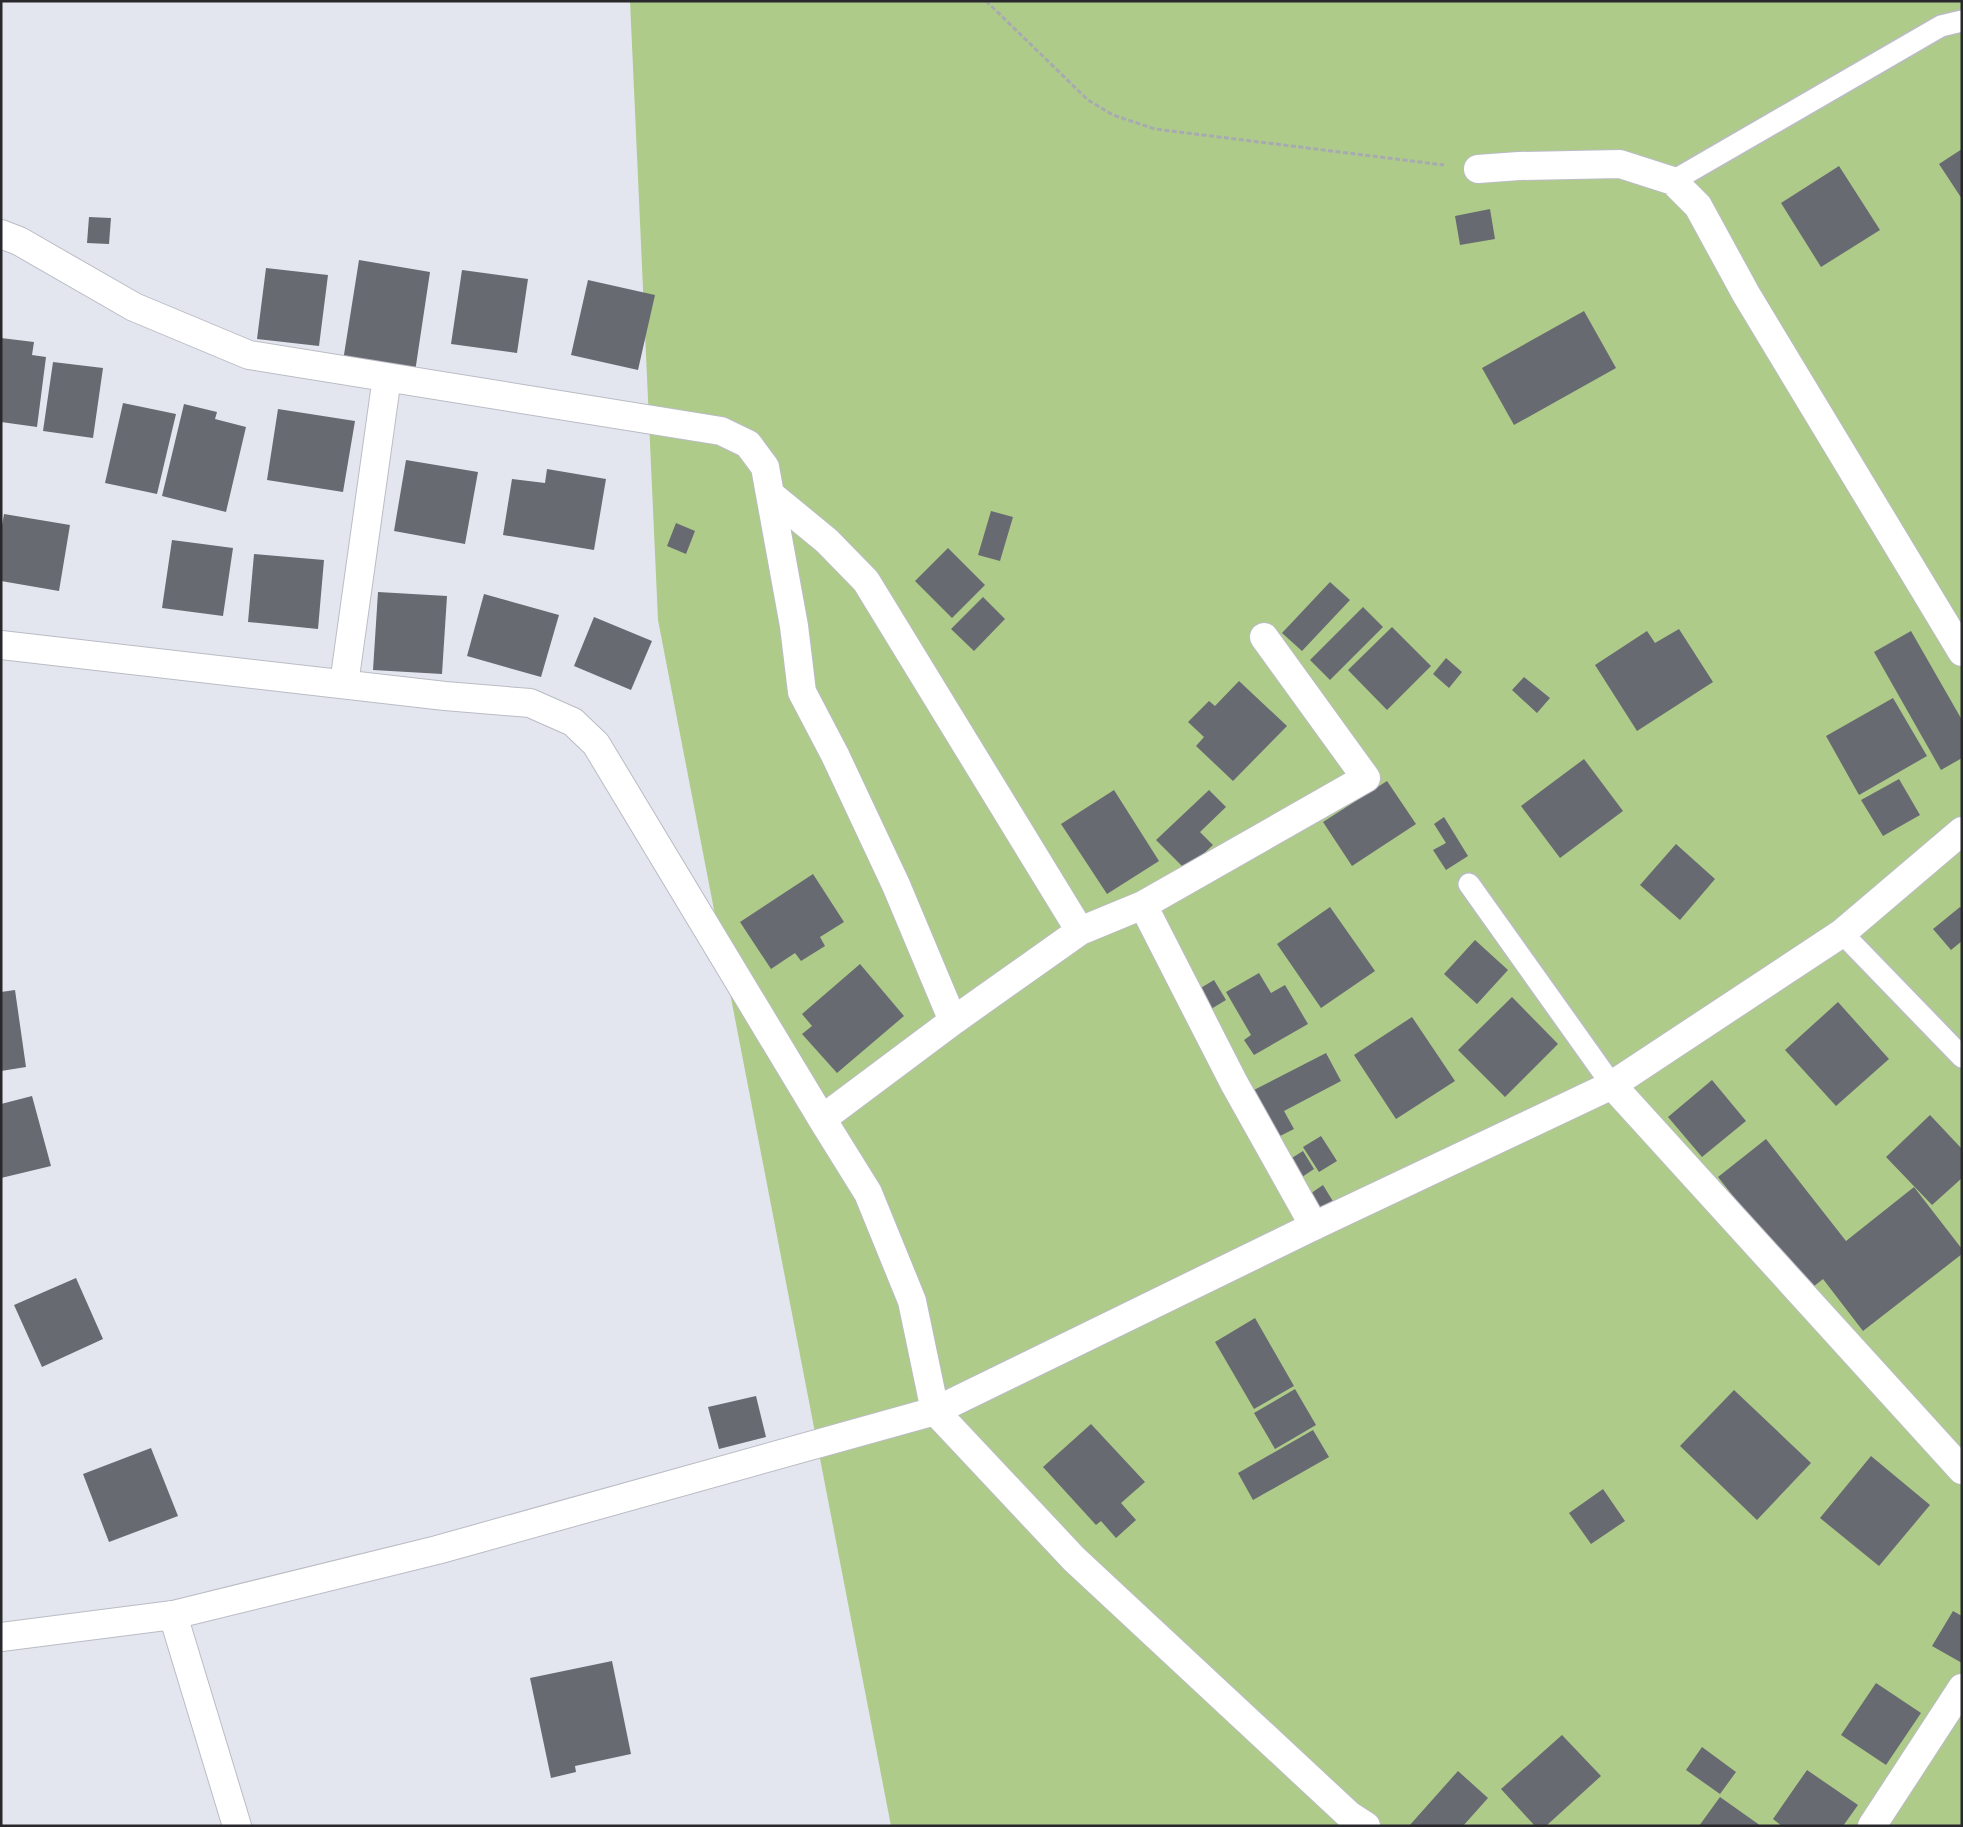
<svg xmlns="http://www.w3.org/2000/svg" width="1963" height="1827" font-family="'Fira Sans Condensed',sans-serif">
<rect width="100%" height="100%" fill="#e4e6ef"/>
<path fill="#aecb89" d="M 630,1 L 1962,1 L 1962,1826 L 891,1826 L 658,620 Z"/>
<path fill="#686a72" d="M 1962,149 L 1962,199 L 1939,164 Z
M 1839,166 L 1880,230 L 1821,267 L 1781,203 Z
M 1490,209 L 1495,239 L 1460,245 L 1455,216 Z
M 89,217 L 111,218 L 109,244 L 87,243 Z
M 359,260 L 430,272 L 415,372 L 343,361 Z
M 266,268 L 328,275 L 319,346 L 257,339 Z
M 462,270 L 528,279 L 517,353 L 451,344 Z
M 588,280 L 655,295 L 638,370 L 571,355 Z
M 1584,311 L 1616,368 L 1514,425 L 1482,368 Z
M 1,338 L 34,342 L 32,355 L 46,357 L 37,427 L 1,422 Z
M 53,362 L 103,368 L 93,438 L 43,431 Z
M 123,403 L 176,414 L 157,494 L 105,483 Z
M 184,404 L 217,412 L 215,419 L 246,427 L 226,512 L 162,496 Z
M 278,409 L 355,421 L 343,492 L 267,480 Z
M 406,460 L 478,472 L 465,544 L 394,531 Z
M 547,469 L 606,479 L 594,550 L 503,535 L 512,479 L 545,483 Z
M 991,511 L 1013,517 L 1000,561 L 978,555 Z
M 4,514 L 70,525 L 59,591 L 1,581 L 1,531 Z
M 676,523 L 695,531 L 686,554 L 667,546 Z
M 172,540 L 233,548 L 223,616 L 162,608 Z
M 948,548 L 985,585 L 952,618 L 915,581 Z
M 254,554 L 324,560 L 318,629 L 248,622 Z
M 1330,582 L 1350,600 L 1302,651 L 1282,633 Z
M 378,592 L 447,596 L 442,674 L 373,670 Z
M 484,594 L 559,615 L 541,677 L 467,656 Z
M 983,597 L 1005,619 L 974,651 L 951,629 Z
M 1363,607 L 1383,627 L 1330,680 L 1310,660 Z
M 594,617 L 652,641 L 631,690 L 574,666 Z
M 1392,627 L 1431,666 L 1387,710 L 1348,670 Z
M 1679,629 L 1713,682 L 1637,731 L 1595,665 L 1647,631 L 1655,643 Z
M 1911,631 L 1962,720 L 1962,758 L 1941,770 L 1874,652 Z
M 1446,658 L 1462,672 L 1449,688 L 1433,674 Z
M 1524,677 L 1550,698 L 1537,713 L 1512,690 Z
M 1239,681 L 1287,726 L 1233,781 L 1196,746 L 1204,737 L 1188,722 L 1209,701 L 1215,706 Z
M 1893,698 L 1927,756 L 1859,795 L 1826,736 Z
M 1584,759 L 1623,811 L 1560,858 L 1521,806 Z
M 1899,779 L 1920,815 L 1883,836 L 1861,800 Z
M 1387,781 L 1416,824 L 1352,866 L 1323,822 Z
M 1114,790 L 1159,861 L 1107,894 L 1061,824 Z
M 1209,790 L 1226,807 L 1200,832 L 1213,845 L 1186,870 L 1156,840 Z
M 1444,817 L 1468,856 L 1446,870 L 1433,850 L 1446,843 L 1434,824 Z
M 1676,844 L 1715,879 L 1680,920 L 1640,885 Z
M 813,874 L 844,922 L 820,937 L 825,946 L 801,961 L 795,953 L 771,969 L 740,922 Z
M 1330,907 L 1375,971 L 1321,1008 L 1277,944 Z
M 1960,907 L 1962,909 L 1962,941 L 1951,950 L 1933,929 Z
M 1475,940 L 1508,970 L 1477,1004 L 1444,974 Z
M 860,964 L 904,1016 L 837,1073 L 802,1034 L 812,1026 L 802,1014 Z
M 1259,973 L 1271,993 L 1285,985 L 1308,1024 L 1254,1055 L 1244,1040 L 1251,1035 L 1226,992 Z
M 1214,980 L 1226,1000 L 1211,1009 L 1199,989 Z
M 15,990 L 26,1067 L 1,1071 L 1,992 Z
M 1512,997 L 1558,1044 L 1505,1097 L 1458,1050 Z
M 1838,1002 L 1889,1059 L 1836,1106 L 1785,1050 Z
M 1412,1017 L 1455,1081 L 1396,1119 L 1354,1055 Z
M 1326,1053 L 1341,1081 L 1284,1111 L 1294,1129 L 1276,1138 L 1252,1091 Z
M 1712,1080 L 1746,1121 L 1702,1157 L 1668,1117 Z
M 32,1096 L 51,1166 L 1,1178 L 1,1104 Z
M 1930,1115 L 1962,1149 L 1962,1178 L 1932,1205 L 1886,1157 Z
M 1321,1136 L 1337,1161 L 1319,1172 L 1303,1147 Z
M 1766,1139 L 1846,1241 L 1914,1187 L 1962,1249 L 1962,1254 L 1863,1331 L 1823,1279 L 1808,1291 L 1718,1177 Z
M 1303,1151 L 1314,1169 L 1299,1179 L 1287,1161 Z
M 1323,1185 L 1334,1203 L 1318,1213 L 1307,1196 Z
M 76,1278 L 103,1339 L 42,1367 L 14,1305 Z
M 1255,1318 L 1294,1386 L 1254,1409 L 1215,1342 Z
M 1295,1389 L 1316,1425 L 1275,1449 L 1254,1413 Z
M 1734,1390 L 1811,1463 L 1757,1520 L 1680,1446 Z
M 756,1396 L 766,1437 L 719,1449 L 708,1407 Z
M 1091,1424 L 1145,1482 L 1121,1503 L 1136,1520 L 1116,1538 L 1101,1521 L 1096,1525 L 1043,1467 Z
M 1313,1430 L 1329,1457 L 1253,1500 L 1238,1473 Z
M 151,1448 L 178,1516 L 109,1542 L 83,1474 Z
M 1871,1456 L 1930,1505 L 1879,1566 L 1820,1518 Z
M 1603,1489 L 1625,1521 L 1591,1544 L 1569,1513 Z
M 1953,1611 L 1962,1616 L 1962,1663 L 1932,1646 Z
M 612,1661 L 631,1754 L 575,1766 L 576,1772 L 551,1778 L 530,1678 Z
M 1876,1683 L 1921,1713 L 1886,1765 L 1841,1735 Z
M 1562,1735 L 1601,1776 L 1546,1826 L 1535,1826 L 1501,1789 Z
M 1702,1747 L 1736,1772 L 1720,1794 L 1686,1770 Z
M 1807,1770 L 1858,1805 L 1843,1826 L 1782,1826 L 1773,1819 Z
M 1458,1771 L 1488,1798 L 1463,1826 L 1409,1826 Z
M 1720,1797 L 1761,1826 L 1699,1826 Z"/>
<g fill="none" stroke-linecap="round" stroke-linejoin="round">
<defs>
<path id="service" d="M 1673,181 L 1941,26 L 1962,21
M 1469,884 L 1612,1085
M 1842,933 L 1962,1057"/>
<path id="minor" d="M 1478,169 L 1519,166 L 1620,164 L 1673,181 L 1698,206 L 1746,294 L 1962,652
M 1,234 L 19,241 L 134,307 L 249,355 L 721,431 L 748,444 L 765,467 L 794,626 L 802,692 L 835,755 L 896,885 L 953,1021
M 771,495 L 827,541 L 866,581 L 1080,931
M 1264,637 L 1366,778 L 1143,905 L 1080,931 L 953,1021 L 822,1119 L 868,1193 L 912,1301 L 935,1411 L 1074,1559 L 1349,1815 L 1366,1826
M 1,645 L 445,696 L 530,703 L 573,722 L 596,744 L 822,1119
M 344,684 L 387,377
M 1143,905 L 1234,1083 L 1314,1226
M 1612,1085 L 1962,1470
M 173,1615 L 237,1826
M 1872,1826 L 1962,1688"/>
<path id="tertiary" d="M 1,1637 L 173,1615 L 437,1550 L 935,1411 L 1314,1226 L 1612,1085 L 1842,933 L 1962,831"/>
</defs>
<use href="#service" stroke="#babcc5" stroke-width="24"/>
<use href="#minor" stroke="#babcc5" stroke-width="30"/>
<use href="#tertiary" stroke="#babcc5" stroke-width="30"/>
<path stroke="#a8aab1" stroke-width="3" stroke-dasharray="5 2.5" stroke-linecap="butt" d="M 986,1 L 1088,100 L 1113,115 L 1155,129 L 1444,165"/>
<use href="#service" stroke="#fff" stroke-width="21"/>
<use href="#minor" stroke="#fff" stroke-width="28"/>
<use href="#tertiary" stroke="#fff" stroke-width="28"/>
</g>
<rect width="1963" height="1827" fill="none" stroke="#29292d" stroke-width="5"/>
</svg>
